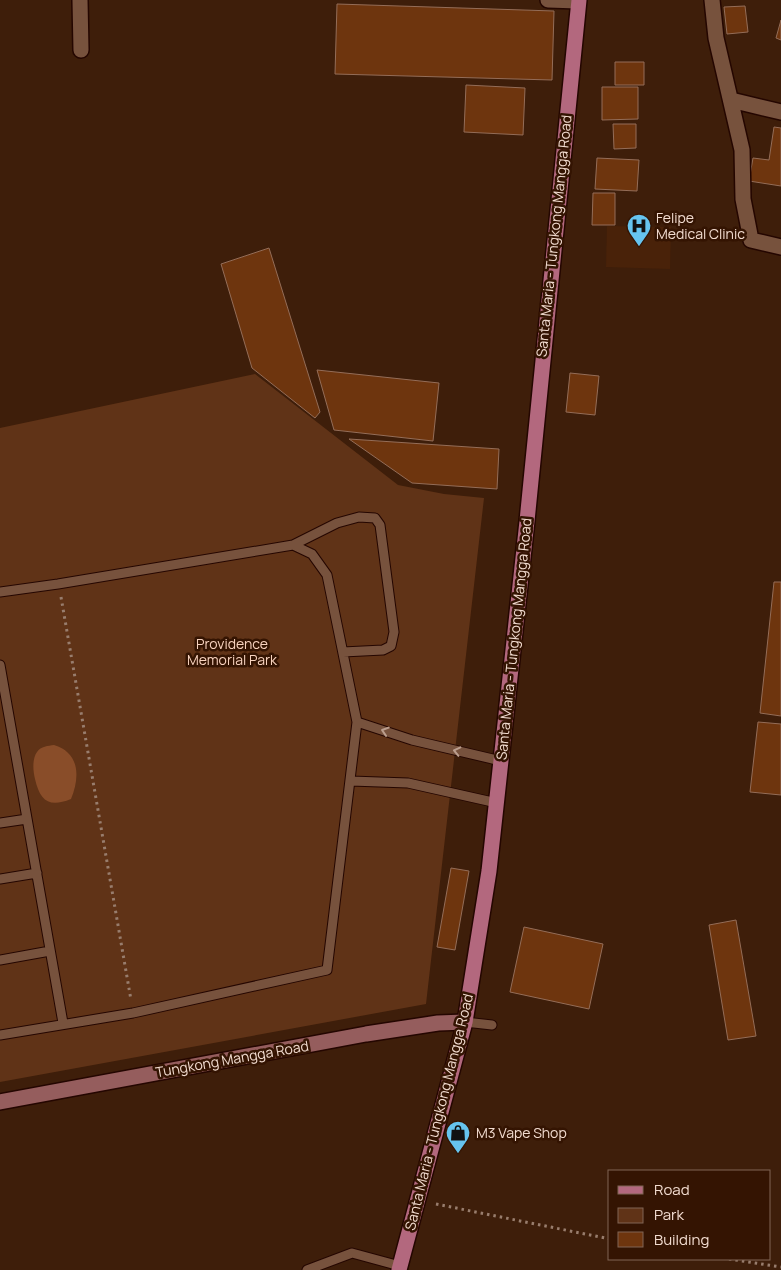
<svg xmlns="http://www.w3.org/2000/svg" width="781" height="1270" font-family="Manrope,sans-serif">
<rect width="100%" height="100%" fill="#3e1e0a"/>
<path fill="#492209" d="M 607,226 L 671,227 L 670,269 L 606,267 Z"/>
<path fill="#603317" d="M 255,374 L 398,485 L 444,494 L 484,498 L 426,1004 L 0,1082 L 0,428 Z"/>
<path fill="#894d29" d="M 54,745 C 80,753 80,777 71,799 C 49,808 40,801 35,779 C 33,771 32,759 37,752 C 41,746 48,746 54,745 Z"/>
<path fill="#6e350e" stroke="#946d58" d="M 337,4 L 554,11 L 552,80 L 335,74 Z
M 745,6 L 748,32 L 727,34 L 724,7 Z
M 781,20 L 781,40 L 776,38 Z
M 615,62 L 644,62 L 644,85 L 615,85 Z
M 466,85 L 525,88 L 523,135 L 464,132 Z
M 602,87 L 638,87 L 638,119 L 602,120 Z
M 613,124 L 636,124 L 636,148 L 614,149 Z
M 774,127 L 781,128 L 781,186 L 749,181 L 753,158 L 769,160 Z
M 597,158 L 639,160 L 637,191 L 595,189 Z
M 593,193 L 615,193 L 615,225 L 592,225 Z
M 269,248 L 320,412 L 315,418 L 252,368 L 221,264 Z
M 317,370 L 439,383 L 433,441 L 334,430 Z
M 570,373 L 599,376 L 595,415 L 566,412 Z
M 349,439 L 499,449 L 497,489 L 412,483 Z
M 774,582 L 781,582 L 781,716 L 760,713 Z
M 758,722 L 781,724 L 781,795 L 750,792 Z
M 451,868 L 469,871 L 455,950 L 437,947 Z
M 736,920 L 756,1036 L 728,1040 L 709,925 Z
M 524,927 L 603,944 L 589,1009 L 510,992 Z"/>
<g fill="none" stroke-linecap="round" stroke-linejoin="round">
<defs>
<path id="lane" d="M 0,592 L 58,584 L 293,545 L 337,523 L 359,517 L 375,518 L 380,525 L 394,632 L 391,646 L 383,650 L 343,652
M 0,665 L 63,1023
M 357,722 L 412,740 L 501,761
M 351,781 L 408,783 L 497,803
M 0,823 L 27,819
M 0,879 L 37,873
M 0,960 L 50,951
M 465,1022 L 492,1025
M 0,1035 L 133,1013 L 327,970 L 357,722 L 327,575 L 312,554 L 293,545
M 307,1270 L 352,1253 L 400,1266"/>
<path id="street" d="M 80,0 L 81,50
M 548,0 L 578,1
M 712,0 L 716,38 L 742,150 L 743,199 L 751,240 L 781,247
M 731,100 L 781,112"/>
<path id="secondary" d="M 0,1102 L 366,1034 L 438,1023 L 465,1022"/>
<path id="primary" d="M 399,1270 L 465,1022 L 489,871 L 527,521 L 579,0"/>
</defs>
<use href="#lane" stroke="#240600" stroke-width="11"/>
<use href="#street" stroke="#240600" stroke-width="18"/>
<use href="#secondary" stroke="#240600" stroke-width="18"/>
<use href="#primary" stroke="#240600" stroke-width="18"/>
<path stroke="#987d6d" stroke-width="3" stroke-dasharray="2.5 4" stroke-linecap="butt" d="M 61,597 L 131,1000
M 436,1204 L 610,1239
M 729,1259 L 781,1267"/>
<use href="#lane" stroke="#77523d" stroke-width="9"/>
<use href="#street" stroke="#77523d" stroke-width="15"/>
<use href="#secondary" stroke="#955d5d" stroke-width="15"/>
<use href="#primary" stroke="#b3687e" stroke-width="15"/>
</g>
<defs><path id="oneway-chevron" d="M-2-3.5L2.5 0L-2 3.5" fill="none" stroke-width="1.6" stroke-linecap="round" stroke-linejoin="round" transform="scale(1.25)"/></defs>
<g stroke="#bb9e8e">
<use href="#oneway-chevron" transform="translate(385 731) rotate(-162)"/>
<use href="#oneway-chevron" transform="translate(457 751) rotate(-167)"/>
</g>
<defs>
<symbol id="hospital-pin" viewBox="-11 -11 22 30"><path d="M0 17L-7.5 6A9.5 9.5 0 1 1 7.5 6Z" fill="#66c4ef" stroke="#341402"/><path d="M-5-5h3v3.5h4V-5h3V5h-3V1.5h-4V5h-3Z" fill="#111"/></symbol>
<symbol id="shop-pin" viewBox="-11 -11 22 30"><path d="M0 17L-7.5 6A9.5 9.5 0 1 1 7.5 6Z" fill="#66c4ef" stroke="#341402"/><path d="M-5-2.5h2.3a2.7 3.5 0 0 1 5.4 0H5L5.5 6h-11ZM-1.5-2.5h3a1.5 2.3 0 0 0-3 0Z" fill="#111"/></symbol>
</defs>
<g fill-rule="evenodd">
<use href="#hospital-pin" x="625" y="212" width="28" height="38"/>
<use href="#shop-pin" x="444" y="1119" width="28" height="38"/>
</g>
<g text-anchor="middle" stroke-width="5" stroke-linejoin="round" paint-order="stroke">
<g font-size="14" fill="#f2dcd0" stroke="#341402" text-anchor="start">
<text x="656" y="223">Felipe<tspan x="656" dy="16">Medical Clinic</tspan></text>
<text x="476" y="1138">M3 Vape Shop</text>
</g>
<g font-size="14" fill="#f2dcd0" stroke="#341402">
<text transform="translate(554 236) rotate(-84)" y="5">Santa Maria - Tungkong Mangga Road</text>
<text transform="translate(514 639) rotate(-84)" y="5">Santa Maria - Tungkong Mangga Road</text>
<text transform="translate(232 1059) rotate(-10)" y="5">Tungkong Mangga Road</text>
<text transform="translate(439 1112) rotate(-76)" y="5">Santa Maria - Tungkong Mangga Road</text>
</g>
<g font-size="14" fill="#f8d3bf" stroke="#341402">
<text x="232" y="649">Providence<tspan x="232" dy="16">Memorial Park</tspan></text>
</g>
</g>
<rect x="608" y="1170" width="162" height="90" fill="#341402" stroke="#806454"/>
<rect x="618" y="1186" width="25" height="8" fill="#b3687e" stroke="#806454"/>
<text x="654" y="1195" font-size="15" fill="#f2dcd0">Road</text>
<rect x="618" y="1208" width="25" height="15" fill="#603317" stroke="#806454"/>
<text x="654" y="1220" font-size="15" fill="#f2dcd0">Park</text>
<rect x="618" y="1232" width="25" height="15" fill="#6e350e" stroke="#806454"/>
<text x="654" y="1245" font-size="15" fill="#f2dcd0">Building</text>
</svg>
